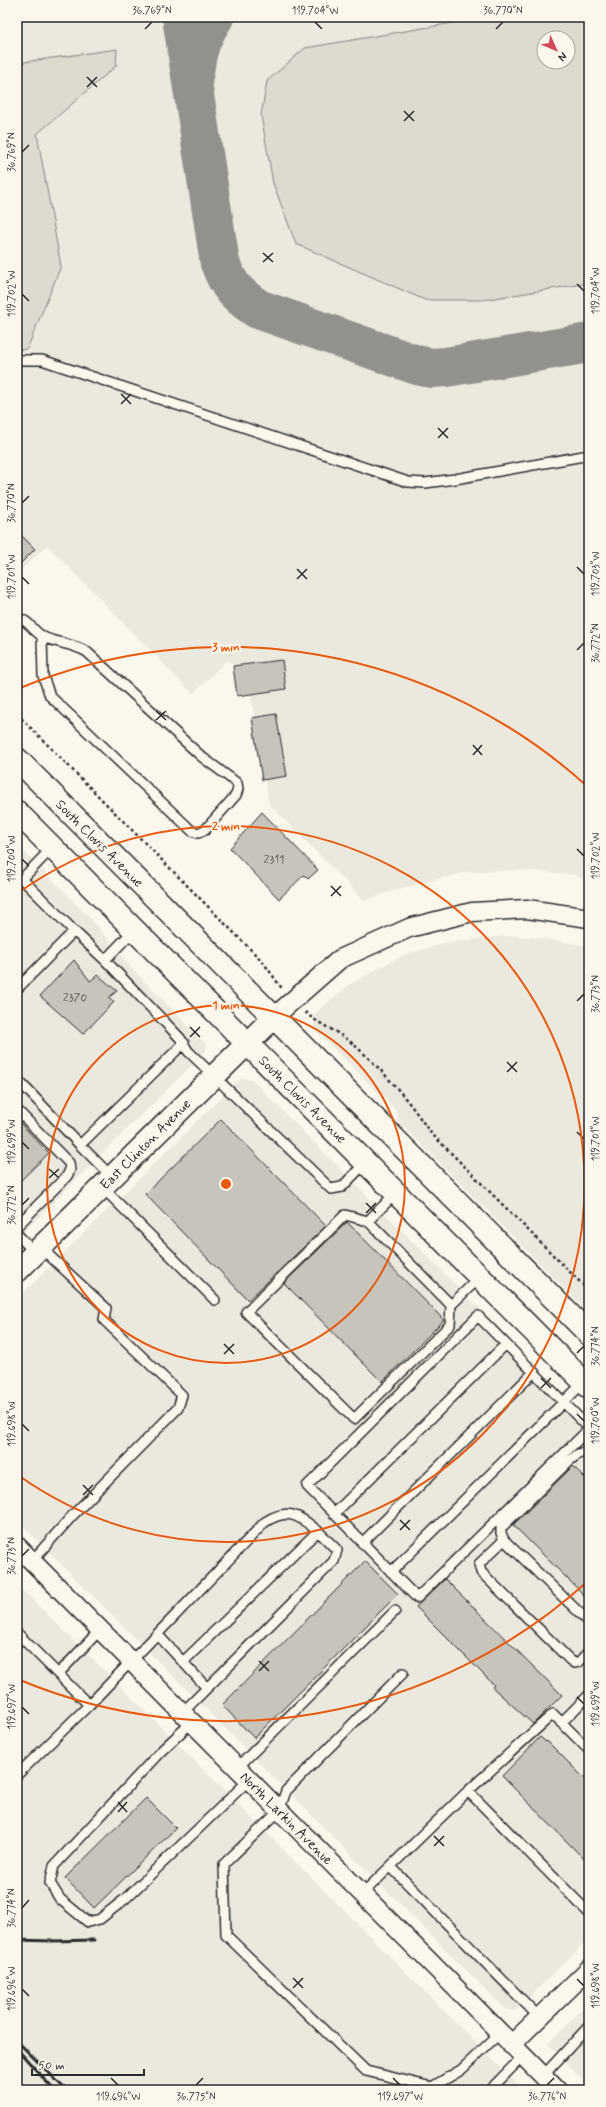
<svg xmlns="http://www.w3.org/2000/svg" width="606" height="2107" font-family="Mynerve,sans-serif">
<rect width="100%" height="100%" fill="#fbf7ec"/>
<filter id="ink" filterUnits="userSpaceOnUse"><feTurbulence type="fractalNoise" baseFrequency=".025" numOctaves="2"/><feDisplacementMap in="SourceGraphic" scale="8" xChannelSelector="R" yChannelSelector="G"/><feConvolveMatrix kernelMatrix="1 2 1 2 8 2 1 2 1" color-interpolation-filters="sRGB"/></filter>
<g filter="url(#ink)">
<path fill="#ebe8de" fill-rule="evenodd" d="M 17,17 L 589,17 L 589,882 L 575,875 L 544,872 L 520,870 L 467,872 L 394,890 L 365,901 L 269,804 L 247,673 L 227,660 L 193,694 L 47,545 L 17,574 ZM 544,38 L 568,38 L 568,62 L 544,62 Z
M 17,844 L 90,918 L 134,971 L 206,1044 L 206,1051 L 17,1238 Z
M 504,936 L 532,937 L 589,946 L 589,1313 L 400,1123 L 395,1109 L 314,1029 L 315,1013 L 349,985 L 386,964 L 407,954 L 448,942 Z
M 243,1078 L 252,1080 L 589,1419 L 589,1939 L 515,2011 L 505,2009 L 17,1520 L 17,1299 L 238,1081 Z
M 17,1585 L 123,1689 L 523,2090 L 17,2090 Z
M 589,2001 L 589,2087 L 548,2044 Z"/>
<path fill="#dddad0" stroke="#84827e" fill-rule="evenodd" d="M 488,17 L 589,17 L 589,283 L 482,300 L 425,300 L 296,244 L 273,183 L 261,115 L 267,81 L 305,48 ZM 544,38 L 568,38 L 568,62 L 544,62 Z
M 117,49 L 116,66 L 37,134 L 61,266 L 27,349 L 17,350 L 17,63 Z"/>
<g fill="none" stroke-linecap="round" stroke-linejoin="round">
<path stroke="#93918c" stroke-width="40" d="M 182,17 L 220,263 C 229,287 237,295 258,309 L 417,365 L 431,368 L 446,367 L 589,343
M 194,72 C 196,52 202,34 214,17"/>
</g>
<path fill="#c7c4bc" stroke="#2b2b2b" d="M 17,531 L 35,549 L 17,567 Z
M 282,660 L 286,689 L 237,696 L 233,666 Z
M 276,714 L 287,776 L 262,780 L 252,718 Z
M 262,812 L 318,870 L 308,879 L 304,875 L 279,899 L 230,848 Z
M 74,960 L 90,981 L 98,975 L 117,991 L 108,998 L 114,1002 L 83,1034 L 40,996 Z
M 221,1119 L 326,1226 L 248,1300 L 145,1194 Z
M 17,1120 L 49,1153 L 17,1184 Z
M 347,1222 L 444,1320 L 382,1382 L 284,1283 Z
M 573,1466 L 589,1482 L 589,1600 L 513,1525 Z
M 365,1561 L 398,1594 L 254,1738 L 222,1705 Z
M 445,1579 L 562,1695 L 533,1724 L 492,1687 L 494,1685 L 416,1607 Z
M 540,1737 L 546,1742 L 547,1741 L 589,1783 L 589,1864 L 502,1776 Z
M 146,1798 L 176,1828 L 94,1908 L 65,1878 Z"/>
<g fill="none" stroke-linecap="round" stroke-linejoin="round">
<defs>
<path id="lane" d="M 17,360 L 42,360 L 408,482 L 425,483 L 455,479 L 589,455
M 17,618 C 29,620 32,630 42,636 C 53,643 73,643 87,652 L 202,757 L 237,783 L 238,789 L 236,795 L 205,830 L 198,833 L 192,831 L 50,696 L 43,676 L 42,636
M 52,848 L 22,879 L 74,931
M 105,960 L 180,1038 L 188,1051 L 331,1189 L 342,1187 L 366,1162
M 17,989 L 74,931 L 105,960 L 134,930
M 17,1079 L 80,1145
M 17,1110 L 69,1163 L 70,1170 L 67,1176 L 17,1226
M 112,1177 L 80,1145 L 184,1043
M 102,1187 L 215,1300
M 396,1193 L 368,1221 L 451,1305 L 480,1277
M 368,1221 L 345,1215 L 246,1312 L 354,1419 L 450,1325 L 451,1305
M 17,1234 L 35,1253
M 589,1428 L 478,1316 L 307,1486 L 417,1598 L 589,1429
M 589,1451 L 578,1454 L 569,1461 L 501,1528 L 501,1533 L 504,1540 L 589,1622
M 334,1514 L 506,1344
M 504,1540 L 479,1564 L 481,1572 L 570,1660 L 574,1663 L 579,1662 L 589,1651
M 362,1543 L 534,1372
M 32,1561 L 72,1516 L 178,1408 L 182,1395 L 104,1320 L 106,1308 L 41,1248
M 391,1572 L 584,1382
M 17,1633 L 58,1674 L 100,1630
M 158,1635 L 207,1688
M 403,1673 L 286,1791 L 279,1811 L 224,1864 L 226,1935 L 366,2071 L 432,2087 L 461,2070 L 500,2033
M 58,1674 L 89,1705 L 265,1522 C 289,1507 299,1516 318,1531
M 182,1713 L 334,1561 L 337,1550 L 318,1531 L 184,1661
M 192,1722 L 161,1751 L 54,1866 L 50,1883 L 60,1899 L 88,1922 L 100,1919 L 125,1899 L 249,1780
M 561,1723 L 589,1695
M 237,1768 L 395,1611
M 17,1775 L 89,1705
M 468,1791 L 553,1714 L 589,1750
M 391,1867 L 539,2017
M 362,1894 L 468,1791 L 589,1913
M 543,2076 L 589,2026
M 490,2090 L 523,2056"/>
<path id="street" d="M 274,1017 L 340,959 L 409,928 L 472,912 L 527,909 L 589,918
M 17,1546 L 557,2090
M 511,2045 L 589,1969"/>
<path id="secondary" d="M 17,1271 L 274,1017"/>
<path id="primary" d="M 17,759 L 589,1334
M 17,812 L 589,1387"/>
</defs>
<use href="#lane" stroke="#2b2b2b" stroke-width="12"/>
<use href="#street" stroke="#2b2b2b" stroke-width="21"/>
<use href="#secondary" stroke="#2b2b2b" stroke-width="25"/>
<use href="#primary" stroke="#2b2b2b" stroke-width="25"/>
<path stroke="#2b2b2b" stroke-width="2.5" stroke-dasharray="3 3" stroke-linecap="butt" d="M 17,714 L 263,962 L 283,990
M 305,1012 C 319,1025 338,1031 353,1044 C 382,1069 408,1099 429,1131 L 589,1291"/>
<use href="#lane" stroke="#fbf7ec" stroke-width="9"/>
<use href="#street" stroke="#fbf7ec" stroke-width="18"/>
<use href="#secondary" stroke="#fbf7ec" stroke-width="22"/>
<use href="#primary" stroke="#fbf7ec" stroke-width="22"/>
<path stroke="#2b2b2b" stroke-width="3" d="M 17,1940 L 52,1941 L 94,1940
M 17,2041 L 66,2090
M 17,2049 L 54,2090"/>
</g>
</g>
<path fill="none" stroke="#2b2b2b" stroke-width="1.5" d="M 315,22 L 322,29M 145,29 L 152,22M 496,29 L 503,22M 87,77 L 97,87M 87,87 L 97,77M 404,111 L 414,121M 404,121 L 414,111M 22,152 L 29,145M 263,253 L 273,262M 263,262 L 273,253M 577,284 L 584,291M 22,294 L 29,301M 121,394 L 131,404M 121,404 L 131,394M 438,428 L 448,438M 438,438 L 448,428M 22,503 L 29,496M 577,567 L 584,574M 297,569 L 307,579M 22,577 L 29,584M 297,579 L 307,569M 577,650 L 584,643M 156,711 L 166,720M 156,720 L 166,711M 473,745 L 482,755M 473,755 L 482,745M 577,849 L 584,856M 22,859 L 29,866M 331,886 L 341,896M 331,896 L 341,886M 577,1001 L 584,994M 190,1027 L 200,1037M 190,1037 L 200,1027M 507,1062 L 517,1072M 507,1072 L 517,1062M 577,1132 L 584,1139M 22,1142 L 29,1149M 49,1169 L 59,1178M 49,1178 L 59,1169M 366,1203 L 376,1213M 22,1205 L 29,1198M 366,1213 L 376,1203M 224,1344 L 234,1354M 577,1353 L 584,1346M 224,1354 L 234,1344M 541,1378 L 551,1388M 541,1388 L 551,1378M 577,1414 L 584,1421M 22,1424 L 29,1431M 83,1485 L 93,1495M 83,1495 L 93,1485M 400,1520 L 410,1530M 400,1530 L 410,1520M 22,1556 L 29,1549M 259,1661 L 269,1671M 259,1671 L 269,1661M 577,1697 L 584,1704M 22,1707 L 29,1714M 118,1802 L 127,1812M 118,1812 L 127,1802M 434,1836 L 444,1846M 434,1846 L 444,1836M 22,1908 L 29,1900M 293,1978 L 303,1988M 577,1979 L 584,1986M 293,1988 L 303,1978M 22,1989 L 29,1996M 111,2078 L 118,2085M 393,2078 L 400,2085M 196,2085 L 203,2078M 547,2085 L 554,2078"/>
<g fill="none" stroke="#e8590c" stroke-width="2">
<circle cx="226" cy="1184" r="179"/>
<path d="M18 893A358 358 0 1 1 18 1475"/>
<path d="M589 1580A537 537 0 0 1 20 1680M20 688A537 537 0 0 1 589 788"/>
</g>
<g text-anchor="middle" stroke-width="4" stroke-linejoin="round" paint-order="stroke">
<g font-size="12" fill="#52514f">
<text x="274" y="863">2311</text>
<text x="75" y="1001">2370</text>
</g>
<g font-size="14" fill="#2b2b2b" stroke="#fbf7ec">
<text transform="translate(100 843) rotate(45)" y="5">South Clovis Avenue</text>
<text transform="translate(303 1099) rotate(45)" y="5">South Clovis Avenue</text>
<text transform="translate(145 1144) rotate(-45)" y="5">East Clinton Avenue</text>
<text transform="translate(287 1818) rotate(45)" y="5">North Larkin Avenue</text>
</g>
</g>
<circle cx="226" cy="1184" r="6" fill="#e8590c" stroke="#fbf7ec" stroke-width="2"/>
<g font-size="12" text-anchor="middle" font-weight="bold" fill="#e8590c" stroke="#fbf7ec" stroke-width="4" stroke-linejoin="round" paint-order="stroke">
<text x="226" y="651">3 min</text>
<text x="226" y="830">2 min</text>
<text x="226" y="1009">1 min</text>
</g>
<rect width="606" height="2107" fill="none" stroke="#fbf7ec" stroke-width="44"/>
<g transform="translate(556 50) rotate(135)"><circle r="19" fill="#fbf7ec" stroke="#a8a59f"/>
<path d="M0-3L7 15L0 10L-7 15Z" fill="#d1495b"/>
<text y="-6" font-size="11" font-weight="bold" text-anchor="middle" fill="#2b2b2b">N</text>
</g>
<path d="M32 2069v6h112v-6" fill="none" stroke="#2b2b2b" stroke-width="2"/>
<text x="38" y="2069" font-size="12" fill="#2b2b2b" stroke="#fbf7ec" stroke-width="3" paint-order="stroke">50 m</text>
<rect x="22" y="22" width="562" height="2063" fill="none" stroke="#2b2b2b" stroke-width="1.5"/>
<g font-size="10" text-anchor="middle" fill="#2b2b2b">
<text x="152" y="14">36.769°N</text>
<text x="315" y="14">119.704°W</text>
<text x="503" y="14">36.770°N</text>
<text transform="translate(11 152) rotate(-90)" y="4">36.769°N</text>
<text transform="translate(595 291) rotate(-90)" y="4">119.704°W</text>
<text transform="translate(11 294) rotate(-90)" y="4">119.702°W</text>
<text transform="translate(11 503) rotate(-90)" y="4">36.770°N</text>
<text transform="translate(595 574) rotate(-90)" y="4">119.703°W</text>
<text transform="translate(11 577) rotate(-90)" y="4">119.701°W</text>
<text transform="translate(595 643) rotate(-90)" y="4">36.772°N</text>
<text transform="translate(595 856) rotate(-90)" y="4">119.702°W</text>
<text transform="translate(11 859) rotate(-90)" y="4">119.700°W</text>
<text transform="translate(595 994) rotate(-90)" y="4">36.773°N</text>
<text transform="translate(595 1139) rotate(-90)" y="4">119.701°W</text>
<text transform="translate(11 1142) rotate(-90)" y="4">119.699°W</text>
<text transform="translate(11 1205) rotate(-90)" y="4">36.772°N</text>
<text transform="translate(595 1346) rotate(-90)" y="4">36.774°N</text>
<text transform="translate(595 1421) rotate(-90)" y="4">119.700°W</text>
<text transform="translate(11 1424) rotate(-90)" y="4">119.698°W</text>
<text transform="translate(11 1556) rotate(-90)" y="4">36.773°N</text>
<text transform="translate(595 1704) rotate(-90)" y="4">119.699°W</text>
<text transform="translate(11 1707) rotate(-90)" y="4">119.697°W</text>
<text transform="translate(11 1908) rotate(-90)" y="4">36.774°N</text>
<text transform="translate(595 1986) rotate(-90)" y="4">119.698°W</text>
<text transform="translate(11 1989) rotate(-90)" y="4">119.696°W</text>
<text x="118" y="2100">119.696°W</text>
<text x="196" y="2100">36.775°N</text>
<text x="400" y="2100">119.697°W</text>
<text x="547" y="2100">36.776°N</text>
</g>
</svg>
